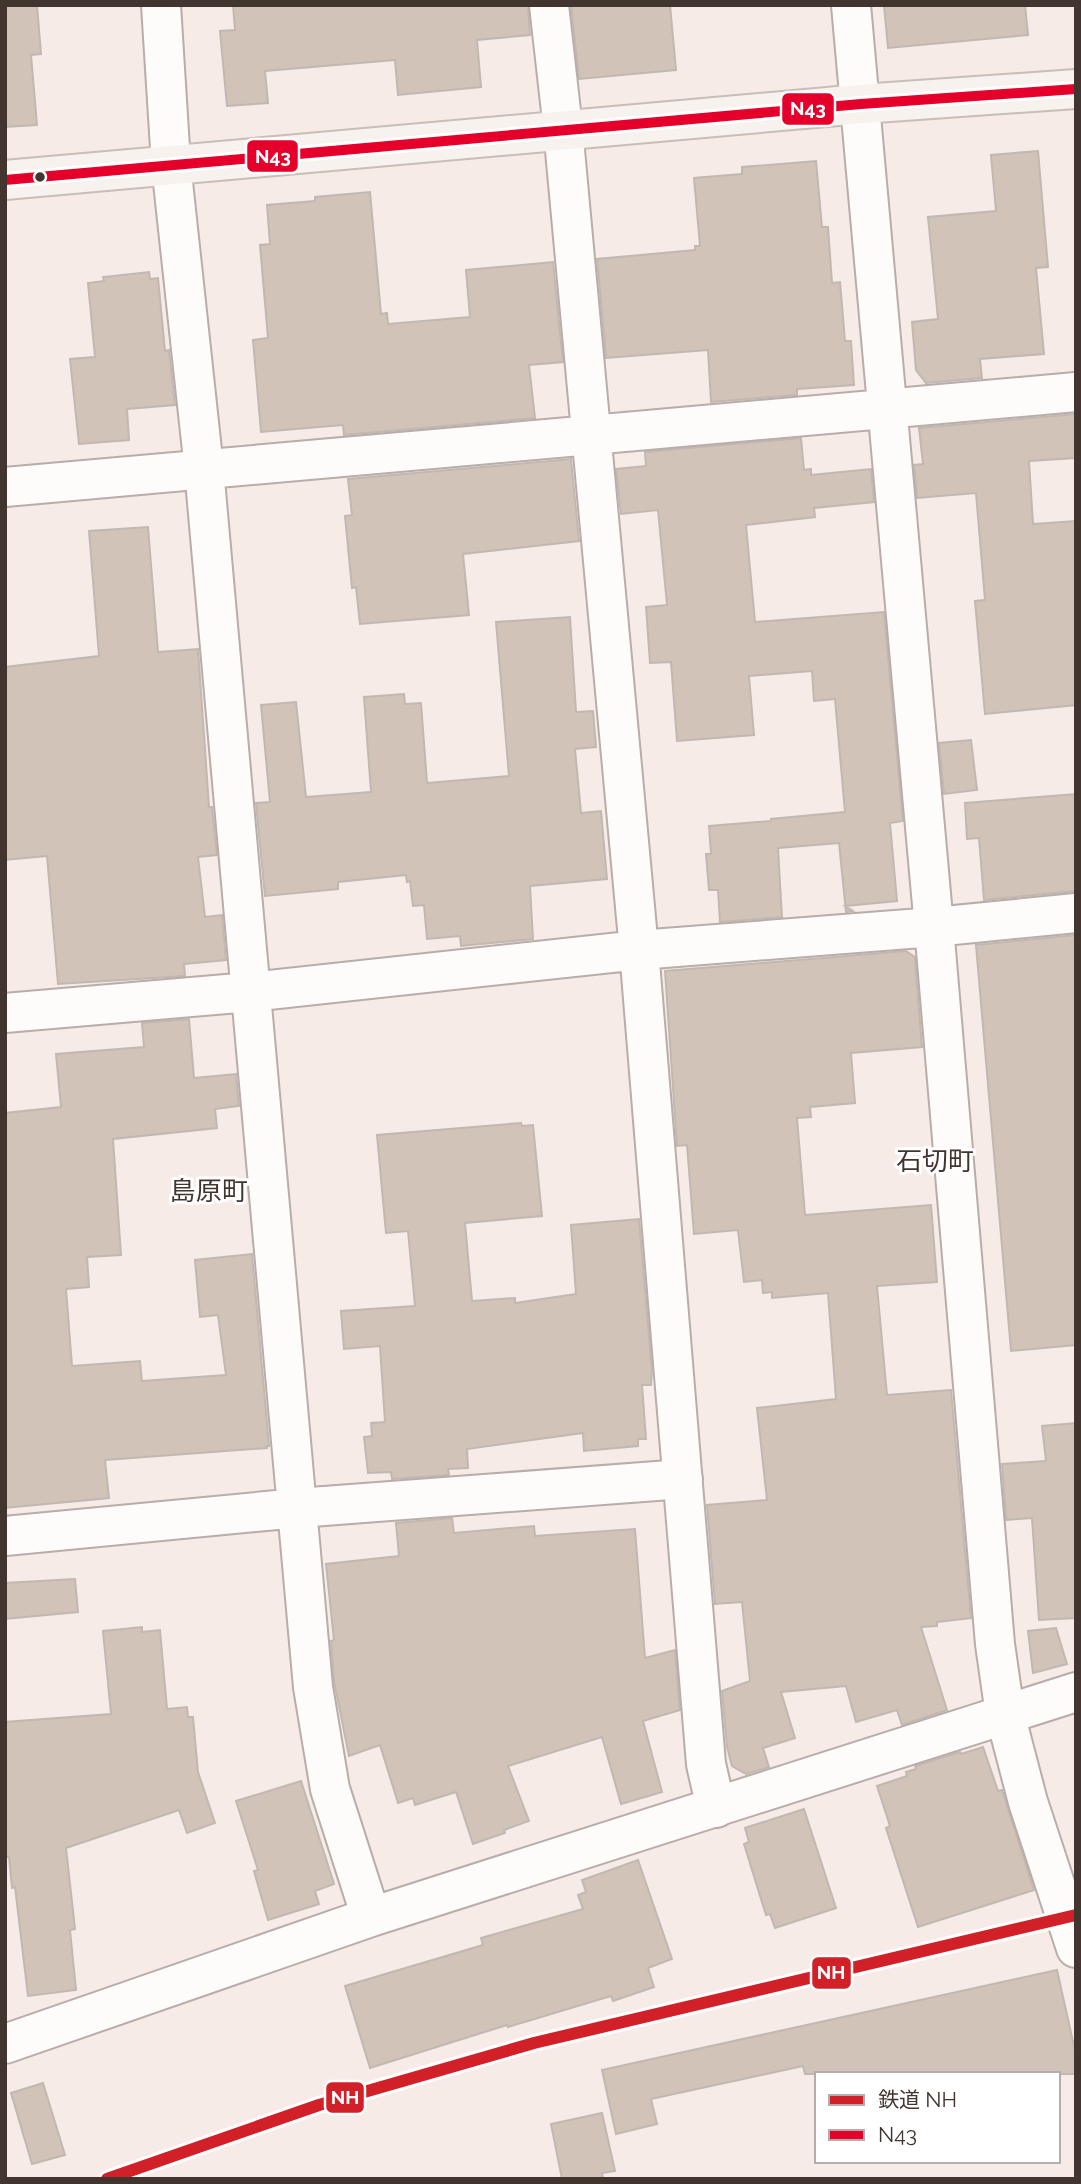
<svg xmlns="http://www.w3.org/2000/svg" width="1081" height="2184" font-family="Raleway,'Noto Sans JP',sans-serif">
<rect width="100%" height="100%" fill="#f6ebe6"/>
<path fill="#d1c3b7" stroke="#c1b8b2" stroke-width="2" d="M 5,5 L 37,5 L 41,54 L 31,55 L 37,125 L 5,127 Z
M 233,5 L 528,5 L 530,35 L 477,40 L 481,87 L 398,95 L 395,60 L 265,71 L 268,103 L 227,106 L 220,31 L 235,30 Z
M 571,5 L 670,5 L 676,70 L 579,79 Z
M 884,5 L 1025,5 L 1028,35 L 888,48 Z
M 1038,151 L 1048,267 L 1036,268 L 1044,354 L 980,359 L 982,378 L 926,383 L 916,370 L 912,322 L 938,319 L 928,217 L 996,211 L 991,155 Z
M 816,161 L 822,227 L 828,227 L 832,283 L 840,282 L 845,341 L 851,341 L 854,385 L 797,389 L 797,395 L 711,402 L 708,350 L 606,358 L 597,259 L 695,250 L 695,246 L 700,246 L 694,178 L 742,174 L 742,167 Z
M 370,192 L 381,314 L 387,313 L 388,324 L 470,317 L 466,270 L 553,262 L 563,362 L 529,365 L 535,418 L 344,435 L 343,425 L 261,432 L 253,340 L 268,338 L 260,245 L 270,244 L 267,205 L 315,201 L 315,197 Z
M 149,272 L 150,279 L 158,278 L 165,351 L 169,350 L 175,405 L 127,409 L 129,440 L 79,444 L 70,359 L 95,357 L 88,283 L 104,281 L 103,277 Z
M 1076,414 L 1076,458 L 1029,461 L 1033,524 L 1076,521 L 1076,705 L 985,714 L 975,601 L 985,600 L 976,493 L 917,498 L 914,465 L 923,464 L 919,428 Z
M 801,438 L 804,470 L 811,469 L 811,475 L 871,469 L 874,502 L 814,508 L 815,517 L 746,525 L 755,622 L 884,612 L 903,821 L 890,823 L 897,901 L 845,906 L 853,911 L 846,912 L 839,843 L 778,848 L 782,917 L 720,922 L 718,890 L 709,890 L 706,854 L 711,854 L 709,826 L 771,821 L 771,819 L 845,812 L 835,699 L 814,701 L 812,671 L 749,676 L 754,735 L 677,741 L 671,662 L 650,663 L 646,607 L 667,605 L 658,510 L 621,514 L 616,469 L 646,466 L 645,452 Z
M 571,459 L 579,541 L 463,554 L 469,615 L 360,624 L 356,587 L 352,588 L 345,516 L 352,515 L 348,479 Z
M 148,527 L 158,652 L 198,649 L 209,807 L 212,807 L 217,855 L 198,857 L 205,917 L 222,915 L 226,960 L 184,964 L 185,976 L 58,984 L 47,856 L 5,860 L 5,667 L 99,656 L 89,531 Z
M 570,617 L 576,712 L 593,711 L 596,747 L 575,749 L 581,813 L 601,811 L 607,879 L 530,886 L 533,939 L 461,946 L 460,936 L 427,939 L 424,905 L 413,906 L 410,881 L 407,882 L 406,875 L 338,882 L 338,889 L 265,896 L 256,803 L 270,802 L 261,705 L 296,702 L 306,797 L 371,792 L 364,697 L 404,694 L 405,704 L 421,703 L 427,783 L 509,776 L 496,622 Z
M 971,740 L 977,790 L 944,794 L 939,743 Z
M 1076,794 L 1076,891 L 984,900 L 979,838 L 967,839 L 965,803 Z
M 1076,935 L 1076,1345 L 1011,1351 L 976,945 Z
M 906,951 L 915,957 L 922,1047 L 851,1053 L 855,1103 L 810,1107 L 811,1117 L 797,1118 L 805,1215 L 931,1205 L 937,1282 L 877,1286 L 887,1395 L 951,1390 L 971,1618 L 937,1622 L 937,1626 L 921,1627 L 947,1710 L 902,1725 L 897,1710 L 856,1722 L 846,1686 L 781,1692 L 795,1738 L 763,1748 L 769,1767 L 746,1774 L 732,1766 L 727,1747 L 722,1691 L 750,1681 L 742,1602 L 715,1604 L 707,1505 L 767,1500 L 757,1408 L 836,1399 L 828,1293 L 772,1298 L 772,1292 L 763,1293 L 762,1280 L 744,1282 L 738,1230 L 694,1234 L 687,1145 L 677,1146 L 665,971 Z
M 189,1019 L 194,1078 L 236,1074 L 239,1106 L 215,1109 L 217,1128 L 113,1139 L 121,1255 L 87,1257 L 89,1287 L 66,1289 L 72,1366 L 140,1361 L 142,1381 L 226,1375 L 218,1315 L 200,1317 L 195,1260 L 252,1254 L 269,1446 L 267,1446 L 267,1448 L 105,1460 L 109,1498 L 5,1508 L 5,1113 L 61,1107 L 56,1054 L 144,1047 L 142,1023 Z
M 521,1123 L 522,1126 L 533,1125 L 542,1216 L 465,1223 L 472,1301 L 515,1298 L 515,1303 L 576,1294 L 571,1225 L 639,1219 L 652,1370 L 651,1385 L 642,1385 L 646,1439 L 638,1439 L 638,1446 L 584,1451 L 583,1433 L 467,1449 L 468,1468 L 448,1469 L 449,1475 L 392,1479 L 391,1472 L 368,1473 L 364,1437 L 372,1436 L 371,1423 L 385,1422 L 380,1346 L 344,1349 L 341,1311 L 415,1306 L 408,1231 L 386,1233 L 377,1135 Z
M 1076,1423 L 1076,1618 L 1039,1620 L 1032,1518 L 1006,1520 L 1002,1464 L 1046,1461 L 1042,1426 Z
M 452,1518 L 454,1533 L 534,1526 L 535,1536 L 635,1529 L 645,1658 L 675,1650 L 680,1710 L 643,1721 L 662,1792 L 621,1804 L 602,1737 L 508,1766 L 529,1821 L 504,1830 L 505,1833 L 473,1844 L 456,1792 L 415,1805 L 413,1798 L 398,1803 L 380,1745 L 349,1756 L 334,1681 L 331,1641 L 334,1640 L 326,1564 L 399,1556 L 396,1523 Z
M 75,1579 L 78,1612 L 5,1619 L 5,1583 Z
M 142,1627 L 142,1632 L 160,1630 L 167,1709 L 187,1707 L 188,1717 L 193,1717 L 198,1772 L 215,1823 L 187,1833 L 179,1810 L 66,1848 L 75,1929 L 70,1930 L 76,1990 L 28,1996 L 15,1887 L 12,1888 L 9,1857 L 5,1857 L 5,1722 L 111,1714 L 103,1631 Z
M 1056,1628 L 1067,1664 L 1033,1673 L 1028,1631 Z
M 983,1747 L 998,1791 L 1002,1790 L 1034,1890 L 918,1927 L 886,1828 L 890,1826 L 877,1786 L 907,1776 L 906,1772 L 916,1769 L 915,1766 L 960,1752 L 961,1754 Z
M 301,1781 L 334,1884 L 315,1891 L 319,1904 L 268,1920 L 254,1871 L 258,1870 L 236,1801 Z
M 804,1809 L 836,1908 L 775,1928 L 770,1914 L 766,1915 L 744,1844 L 749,1842 L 745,1828 Z
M 638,1860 L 672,1959 L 648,1968 L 654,1987 L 613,2001 L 611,1996 L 508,2027 L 507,2025 L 370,2068 L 345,1986 L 483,1945 L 481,1938 L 583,1909 L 578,1895 L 586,1892 L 582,1880 Z
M 1057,1970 L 1076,2055 L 1076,2074 L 805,2074 L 803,2066 L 651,2099 L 657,2124 L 616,2134 L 602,2070 Z
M 43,2083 L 65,2155 L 32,2164 L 11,2093 Z
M 602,2113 L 615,2171 L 602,2173 L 603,2179 L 562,2179 L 551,2124 Z"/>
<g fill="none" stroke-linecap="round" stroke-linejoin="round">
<defs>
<path id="minor" d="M 161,5 L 171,164 L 204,469 L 313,1687 L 330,1789 L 371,1917
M 549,5 L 563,129 L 639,950 L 706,1764 L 716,1808
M 851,5 L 934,927 L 995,1644 L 1005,1714 L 1028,1802 L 1076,1948
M 5,487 L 1076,392
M 5,1013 L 250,992 L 639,950 L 934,927 L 1076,913
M 5,1536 L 298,1508 L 683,1479
M 5,2044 L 371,1917 L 1076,1692"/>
<path id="primary" d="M 5,180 L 861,104 L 1076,89"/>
</defs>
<use href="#minor" stroke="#b8ada8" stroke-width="42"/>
<use href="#primary" stroke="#c9bdb7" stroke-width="42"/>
<use href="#minor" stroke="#fefcfb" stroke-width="38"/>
<use href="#primary" stroke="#f7f2ee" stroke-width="38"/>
<defs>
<path id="bus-1" d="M 5,180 L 861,104 L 1076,89"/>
</defs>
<use href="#bus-1" stroke="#fff" stroke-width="16"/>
<use href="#bus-1" stroke="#e4002b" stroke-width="10"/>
<defs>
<path id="rail-1" d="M 107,2179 L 319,2105 L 534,2043 L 1076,1915"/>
</defs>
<use href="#rail-1" stroke="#fff" stroke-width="18"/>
<use href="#rail-1" stroke="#d12027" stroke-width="12"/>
</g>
<circle fill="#42352f" stroke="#fff" stroke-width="2.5" cx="40" cy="177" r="6"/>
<g text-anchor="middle" stroke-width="6" stroke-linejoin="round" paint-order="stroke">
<g font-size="26" fill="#42352f" stroke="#fff">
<text x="935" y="1170">石切町</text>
<text x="209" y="1200">島原町</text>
</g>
</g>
<g stroke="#fff" stroke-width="2.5">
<rect x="781" y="92" width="54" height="34" rx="7" fill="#e4002b"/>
<rect x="246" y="139" width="53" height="34" rx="7" fill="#e4002b"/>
<rect x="811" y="1956" width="41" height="34" rx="7" fill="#d12027"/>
<rect x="325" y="2081" width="40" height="33" rx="7" fill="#d12027"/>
</g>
<g font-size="19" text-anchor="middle" font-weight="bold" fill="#fff">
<text x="808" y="115">N43</text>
<text x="273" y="163">N43</text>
<text x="831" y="1979">NH</text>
<text x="345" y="2104">NH</text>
</g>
<rect width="1081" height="2184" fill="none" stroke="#42352f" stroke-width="14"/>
<rect x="815" y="2072" width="245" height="91" fill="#ffffff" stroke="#b3aeac" stroke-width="2"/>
<rect x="829" y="2095" width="35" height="10" fill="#d12027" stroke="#b3aeac" stroke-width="2"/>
<text x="878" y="2107" font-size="21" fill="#42352f">鉄道 NH</text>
<rect x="829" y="2130" width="35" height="10" fill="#e4002b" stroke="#b3aeac" stroke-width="2"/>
<text x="878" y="2142" font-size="21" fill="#42352f">N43</text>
</svg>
